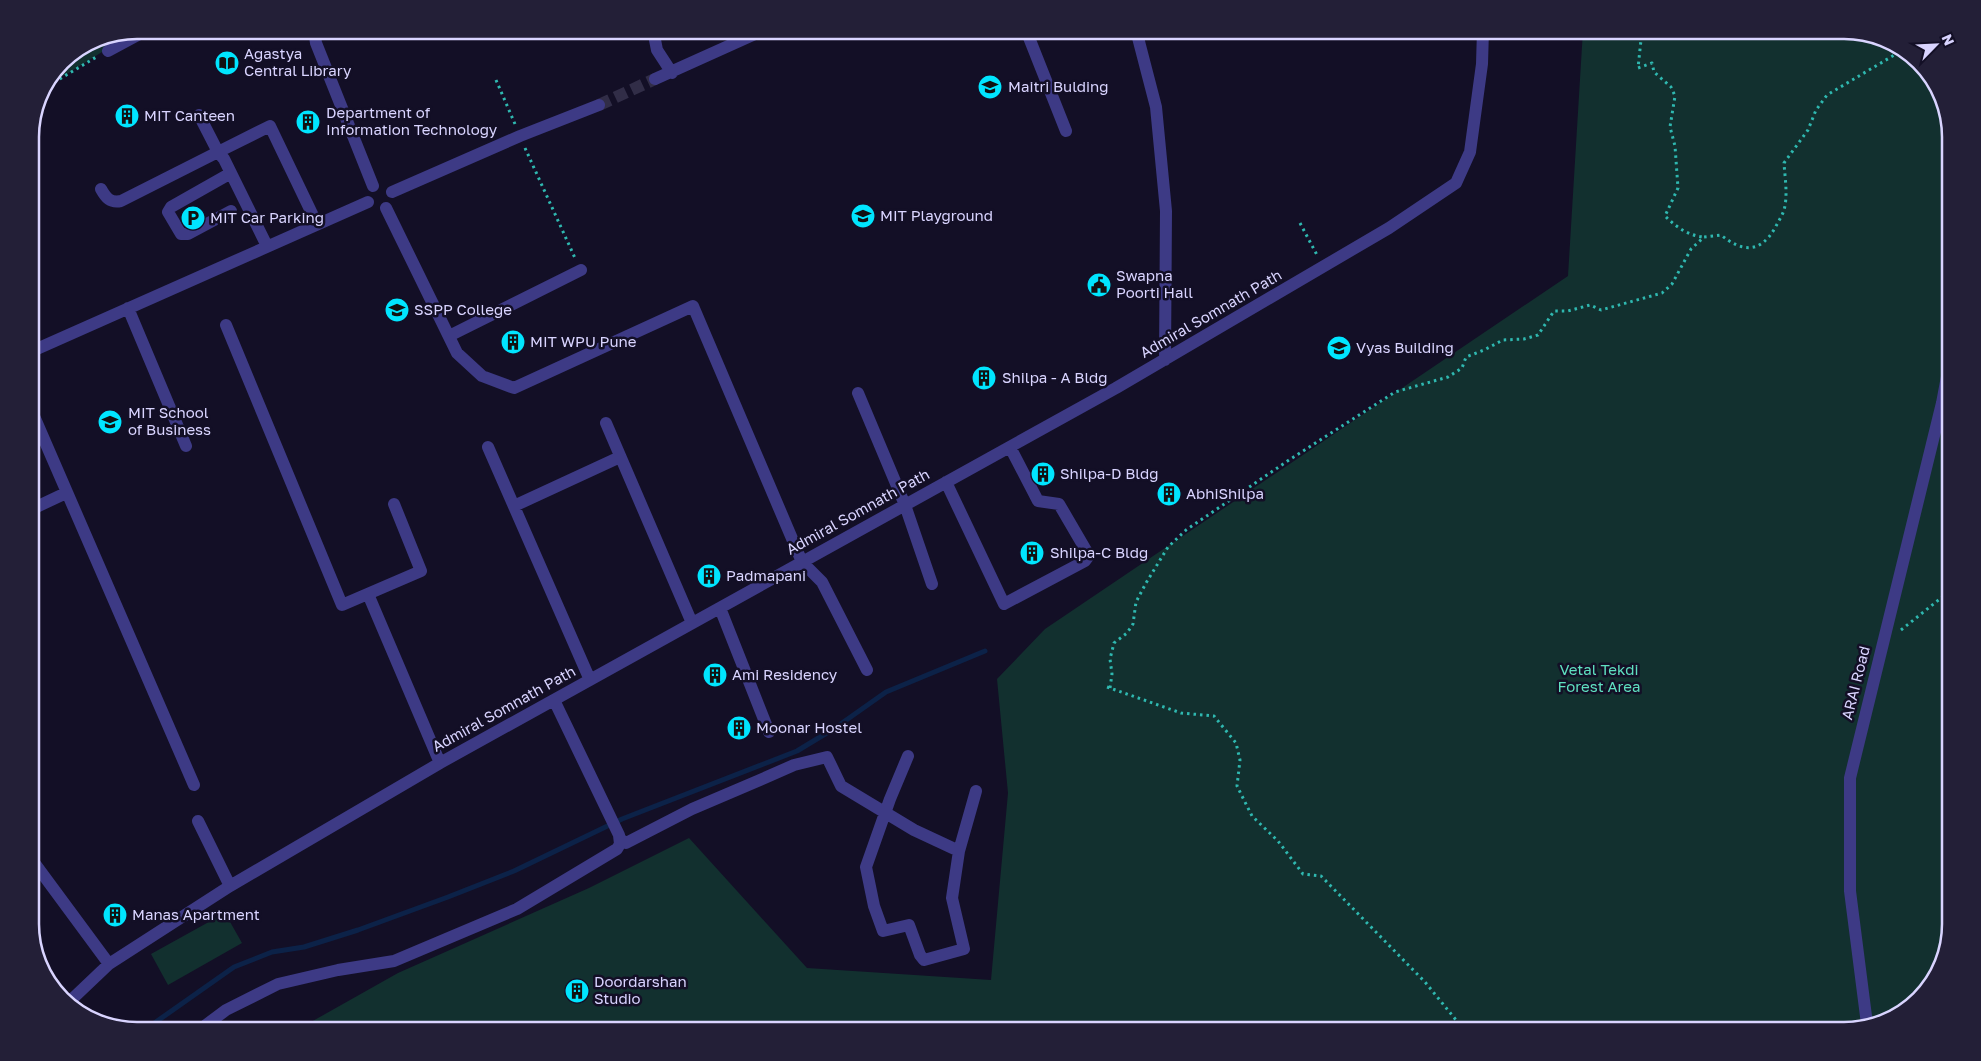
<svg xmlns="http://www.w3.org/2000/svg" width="1981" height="1061" font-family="'Golos Text',sans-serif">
<rect width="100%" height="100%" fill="#130f26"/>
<path fill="#12302f" d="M 137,30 L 67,74 L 47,82 L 62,61 L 96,38 Z
M 1583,30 L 1844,30 L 1892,41 L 1933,78 L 1951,130 L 1951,924 L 1940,972 L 1903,1013 L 1844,1031 L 295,1031 L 398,973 L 589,888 L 689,838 L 807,968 L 991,980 L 1008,793 L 997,679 L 1045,629 L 1568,276 Z
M 225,913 L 242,943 L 168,985 L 151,954 Z"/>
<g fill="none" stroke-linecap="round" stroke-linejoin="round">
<path stroke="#0c2248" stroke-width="5" d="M 143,1031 L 234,967 L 272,952 L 304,947 L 358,930 L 448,897 L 514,871 L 622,819 L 797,751 L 835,728 L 886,692 L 985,651"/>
<path stroke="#312d47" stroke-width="12" stroke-dasharray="12 6" stroke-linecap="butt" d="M 599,105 L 655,79"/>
<path stroke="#2fb8b0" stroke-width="3" stroke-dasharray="2.5 4" stroke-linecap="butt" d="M 1637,30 L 1641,40 L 1638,68 L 1652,63 L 1654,72 L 1671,87 L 1675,96 L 1670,127 L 1675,146 L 1678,188 L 1665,216 C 1676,227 1689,236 1704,237
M 496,80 L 515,124
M 43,89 L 98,56
M 525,148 L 575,258
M 1300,223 L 1317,255
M 1901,630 L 1951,590
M 1107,687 L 1181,713 L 1214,716 L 1236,743 L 1240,760 L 1237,786 L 1252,816 L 1278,841 L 1303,874 L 1321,876 L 1425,982 L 1465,1031
M 1110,688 L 1112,674 L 1110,659 L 1114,643 L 1127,633 L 1133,624 L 1136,602 L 1146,583 L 1168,547 L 1186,530 L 1289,460 L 1395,392 L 1448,377 L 1462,368 L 1466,357 L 1484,350 L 1503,340 L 1524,339 L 1538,335 L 1554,311 L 1568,311 L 1590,305 L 1601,310 L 1662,293 L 1672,284 L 1691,249 L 1704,237 L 1721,235 C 1742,252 1760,254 1775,228 C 1778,222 1782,216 1784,210 C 1788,196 1785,178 1784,163 L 1808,130 L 1816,110 L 1827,95 L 1896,54 L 1900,49"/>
<path stroke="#3d3a85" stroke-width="12" d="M 314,30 L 316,43 L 373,186
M 653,30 L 657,50 L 672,73
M 1026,30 L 1066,131
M 1136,30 L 1156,107 L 1166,211 L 1165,360
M 108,51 L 147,30
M 655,79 L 764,30
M 199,115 L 218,152 L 270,126 L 317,224
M 101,189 C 106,198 110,203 121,201 L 218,152 L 224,159 L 267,246
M 392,192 L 520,136 L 599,105
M 386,208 L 457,353 L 482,376 L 514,388 L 693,306 L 802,562 L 822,582 L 867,670
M 231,211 L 188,234 L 181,234 L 168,212 L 171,207 L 231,173
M 128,308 L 186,446
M 226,325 L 342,605 L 421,571 L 394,504
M 449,336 L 581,270
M 30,352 L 368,202
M 858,393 L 905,505 L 932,584
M 30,407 L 194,785
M 606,423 L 692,623
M 488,447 L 590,680
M 946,482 L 1004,604 L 1085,561 L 1088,557 L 1087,552 L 1059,504 L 1038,501 L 1010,447
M 514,506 L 620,457
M 30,510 L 66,493
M 368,594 L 440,763
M 720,608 L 769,732
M 908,756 L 890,799 L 866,867 L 874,906 L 883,931 L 909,925 L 920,955 L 924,960 L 964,949 L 952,898 L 959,851 L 976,791
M 198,821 L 230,886
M 620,839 L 626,843 L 692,809 L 760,780 L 794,765 L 827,757 L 841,786 L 914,830 L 959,851
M 30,857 L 109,964
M 69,1002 L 109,964 L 230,886 L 440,763 L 1116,388 L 1389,228 L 1456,183 L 1470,152 L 1482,64 L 1483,30
M 1867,1024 L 1850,891 L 1850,778 L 1942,403 L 1951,355
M 198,1031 L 226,1010 L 278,984 L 338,970 L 394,961 L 517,909 L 617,849 L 620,844 L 619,835 L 554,700"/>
</g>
<defs>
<symbol id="library-disc" viewBox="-11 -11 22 22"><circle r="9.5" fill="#00e5ff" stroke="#130f26"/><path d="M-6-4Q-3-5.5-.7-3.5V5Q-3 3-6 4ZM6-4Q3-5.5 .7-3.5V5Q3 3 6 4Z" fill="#111"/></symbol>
<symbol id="university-disc" viewBox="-11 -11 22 22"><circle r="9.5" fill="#00e5ff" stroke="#130f26"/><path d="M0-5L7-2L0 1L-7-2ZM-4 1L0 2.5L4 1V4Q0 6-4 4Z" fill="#111"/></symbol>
<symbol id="building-disc" viewBox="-11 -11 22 22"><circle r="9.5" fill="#00e5ff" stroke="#130f26"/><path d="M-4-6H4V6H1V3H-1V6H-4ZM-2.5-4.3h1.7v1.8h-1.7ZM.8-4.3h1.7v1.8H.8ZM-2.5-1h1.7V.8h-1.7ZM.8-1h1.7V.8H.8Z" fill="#111"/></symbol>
<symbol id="parking-disc" viewBox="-11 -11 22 22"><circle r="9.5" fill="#00e5ff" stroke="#130f26"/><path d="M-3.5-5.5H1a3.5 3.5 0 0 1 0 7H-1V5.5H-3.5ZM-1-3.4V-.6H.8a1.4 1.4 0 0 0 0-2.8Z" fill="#111"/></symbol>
<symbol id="civic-disc" viewBox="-11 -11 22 22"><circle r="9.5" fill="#00e5ff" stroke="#130f26"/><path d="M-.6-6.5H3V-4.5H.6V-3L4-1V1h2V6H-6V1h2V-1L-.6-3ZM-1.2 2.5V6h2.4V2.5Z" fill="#111"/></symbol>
</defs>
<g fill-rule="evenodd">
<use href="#library-disc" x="213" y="49" width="28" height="28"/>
<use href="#university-disc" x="976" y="73" width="28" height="28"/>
<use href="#building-disc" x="113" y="102" width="28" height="28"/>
<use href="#building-disc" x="294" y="108" width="28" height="28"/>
<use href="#university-disc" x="849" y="202" width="28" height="28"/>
<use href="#parking-disc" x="179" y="204" width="28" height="28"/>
<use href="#civic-disc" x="1085" y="271" width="28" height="28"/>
<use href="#university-disc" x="383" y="296" width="28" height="28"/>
<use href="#building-disc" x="499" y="328" width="28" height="28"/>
<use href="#university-disc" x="1325" y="334" width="28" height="28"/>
<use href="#building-disc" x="970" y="364" width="28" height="28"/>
<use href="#university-disc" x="96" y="408" width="28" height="28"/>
<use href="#building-disc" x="1029" y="460" width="28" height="28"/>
<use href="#building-disc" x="1155" y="480" width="28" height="28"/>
<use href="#building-disc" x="1018" y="539" width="28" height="28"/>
<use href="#building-disc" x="695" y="562" width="28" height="28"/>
<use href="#building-disc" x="701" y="661" width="28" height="28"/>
<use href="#building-disc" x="725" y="714" width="28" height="28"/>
<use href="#building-disc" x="101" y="901" width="28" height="28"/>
<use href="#building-disc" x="563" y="977" width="28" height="28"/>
</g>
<g text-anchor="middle" stroke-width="5" stroke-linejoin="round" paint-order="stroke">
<g font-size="15" fill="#d9d4ff" stroke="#130f26" text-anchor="start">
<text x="244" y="59">Agastya<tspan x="244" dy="17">Central Library</tspan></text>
<text x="1008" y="92">Maitri Bulding</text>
<text x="326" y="118">Department of<tspan x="326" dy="17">Information Technology</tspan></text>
<text x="144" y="121">MIT Canteen</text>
<text x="880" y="221">MIT Playground</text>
<text x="210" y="223">MIT Car Parking</text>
<text x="1116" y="281">Swapna<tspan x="1116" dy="17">Poorti Hall</tspan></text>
<text x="414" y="315">SSPP College</text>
<text x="530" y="347">MIT WPU Pune</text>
<text x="1356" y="353">Vyas Building</text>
<text x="1002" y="383">Shilpa - A Bldg</text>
<text x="128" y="418">MIT School<tspan x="128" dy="17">of Business</tspan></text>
<text x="1060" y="479">Shilpa-D Bldg</text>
<text x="1186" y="499">AbhiShilpa</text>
<text x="1050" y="558">Shilpa-C Bldg</text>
<text x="726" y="581">Padmapani</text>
<text x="732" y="680">Ami Residency</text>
<text x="756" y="733">Moonar Hostel</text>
<text x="132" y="920">Manas Apartment</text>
<text x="594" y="987">Doordarshan<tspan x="594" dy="17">Studio</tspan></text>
</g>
<g font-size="15" fill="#d9d4ff" stroke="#130f26">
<text transform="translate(1211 314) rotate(-30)" y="5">Admiral Somnath Path</text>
<text transform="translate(858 512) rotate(-29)" y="5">Admiral Somnath Path</text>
<text transform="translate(1856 683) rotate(-76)" y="5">ARAI Road</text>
<text transform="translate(504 709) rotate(-29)" y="5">Admiral Somnath Path</text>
</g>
<g font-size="15" fill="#5fe0c0" stroke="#130f26">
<text x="1599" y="675">Vetal Tekdi<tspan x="1599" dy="17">Forest Area</tspan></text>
</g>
</g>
<path d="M0 0H1981V1061H0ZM137 39H1844A98 98 0 0 1 1942 137V924A98 98 0 0 1 1844 1022H137A98 98 0 0 1 39 924V137A98 98 0 0 1 137 39Z" fill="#231f37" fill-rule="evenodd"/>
<path fill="none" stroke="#d9d4ff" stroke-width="2.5" d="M137 39H1844A98 98 0 0 1 1942 137V924A98 98 0 0 1 1844 1022H137A98 98 0 0 1 39 924V137A98 98 0 0 1 137 39Z"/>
<g transform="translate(1936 45) rotate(66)" stroke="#130f26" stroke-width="4" paint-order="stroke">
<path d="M0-4L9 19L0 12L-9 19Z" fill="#d9d4ff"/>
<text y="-8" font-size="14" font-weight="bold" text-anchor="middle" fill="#d9d4ff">N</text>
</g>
</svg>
